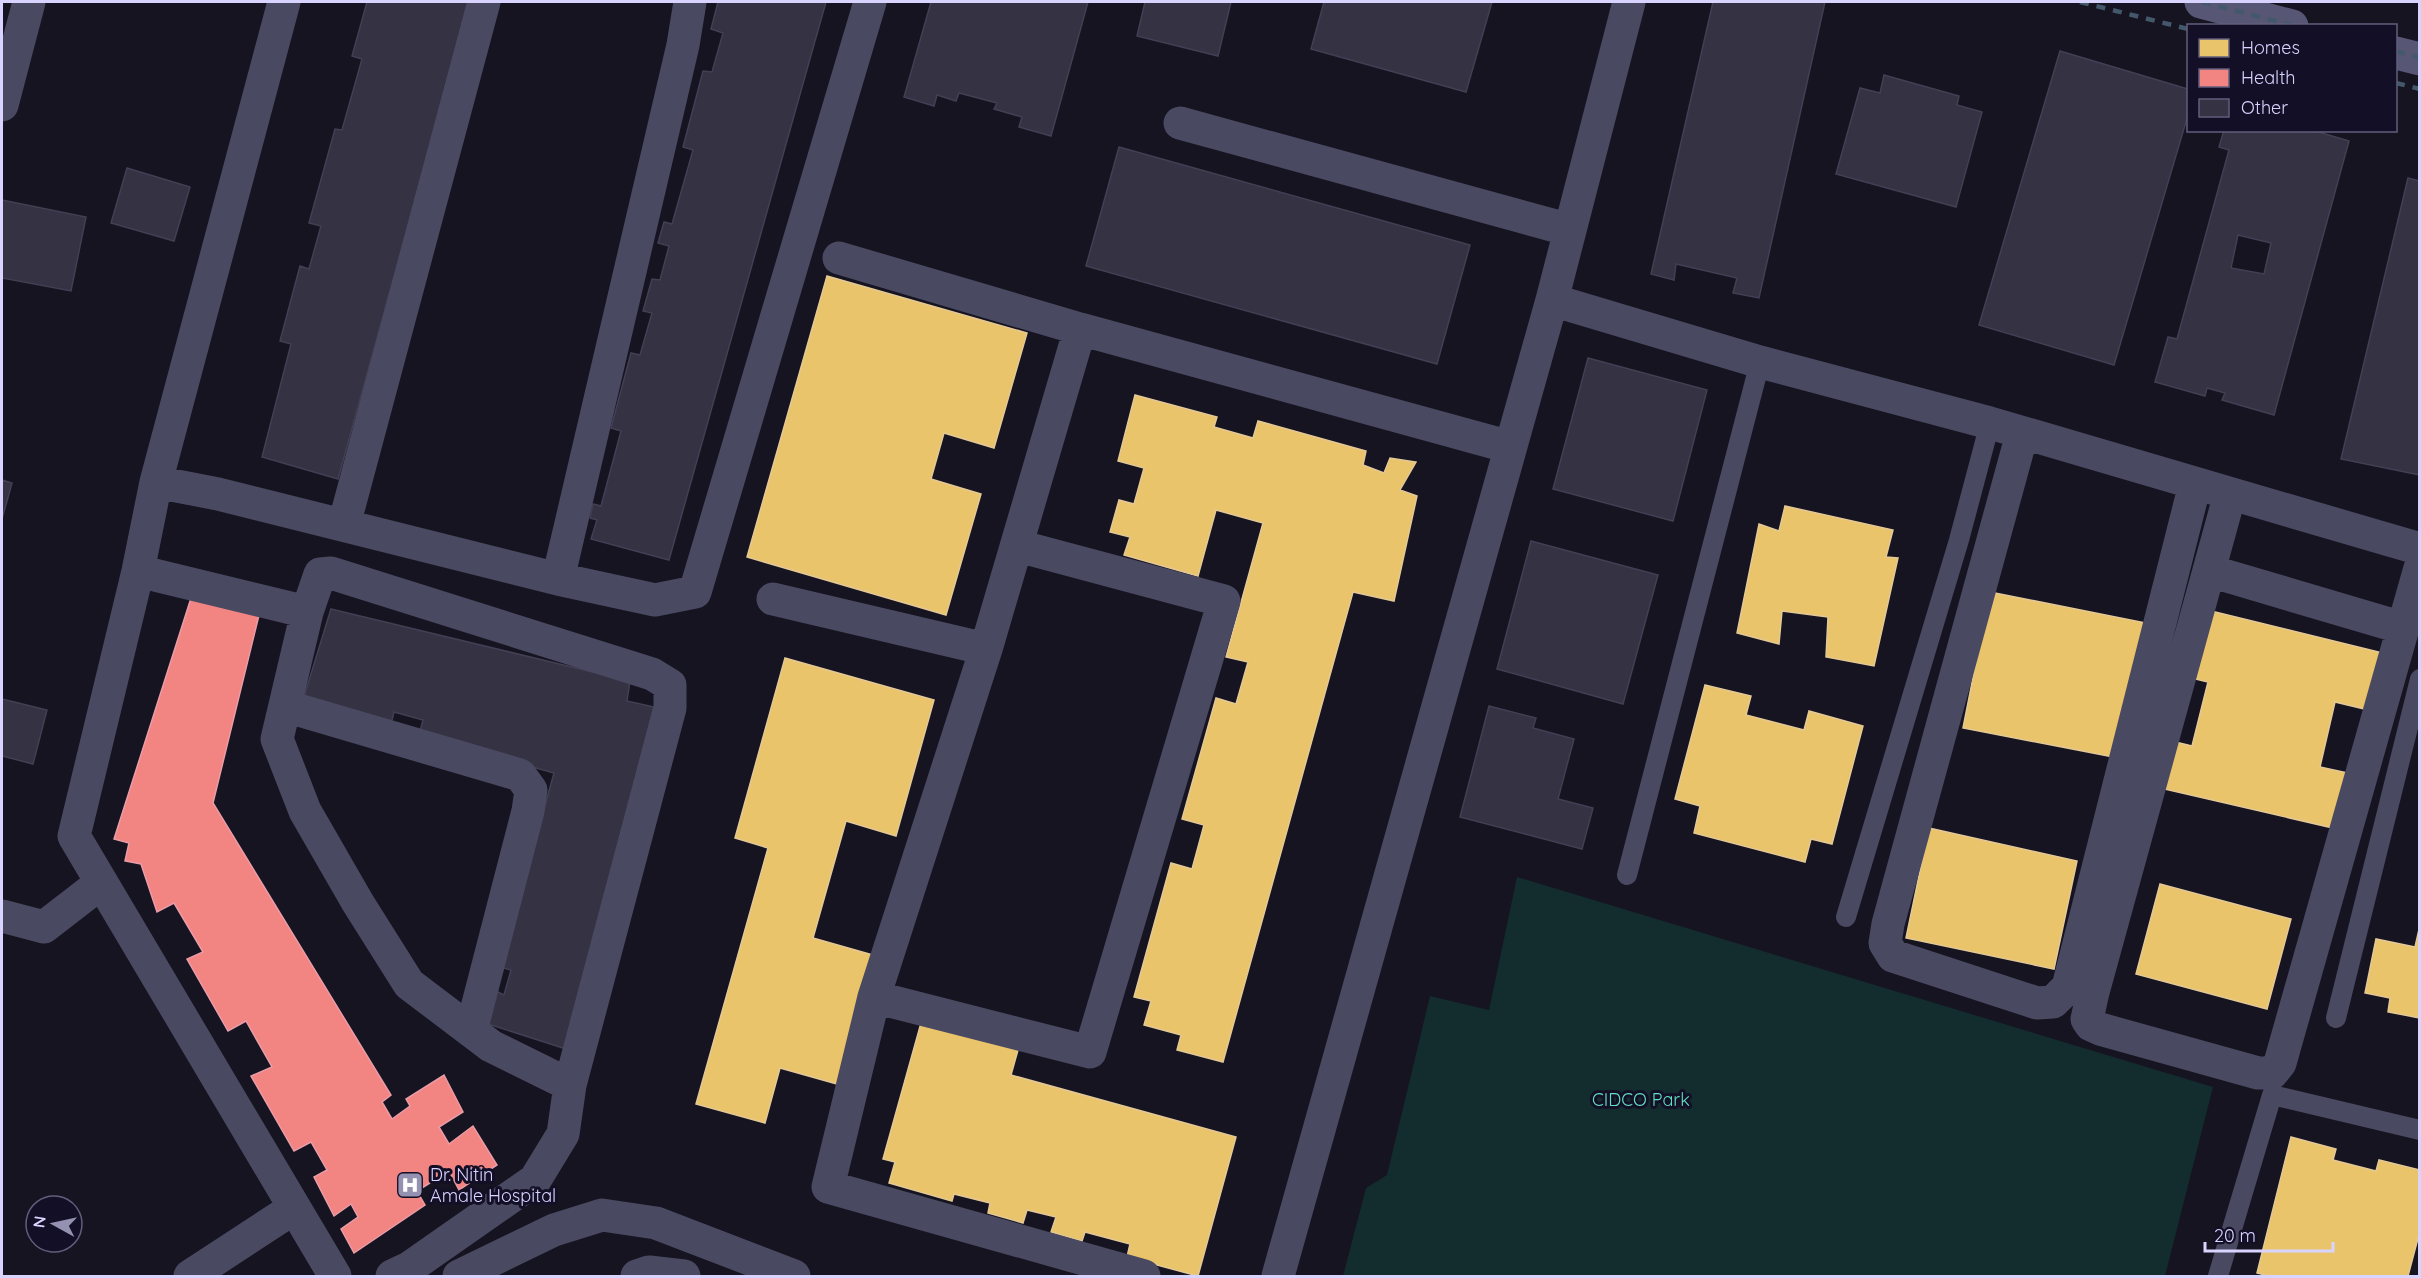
<svg xmlns="http://www.w3.org/2000/svg" width="2421" height="1278" font-family="Quicksand,sans-serif">
<rect width="100%" height="100%" fill="#161421"/>
<path fill="#132c2d" d="M 1517,877 L 2213,1087 L 2165,1276 L 1343,1276 L 1366,1188 L 1387,1175 L 1430,996 L 1489,1010 Z"/>
<path fill="#e9c46a" stroke="#e4c997" stroke-width="1.5" d="M 827,276 L 1027,333 L 994,448 L 944,433 L 931,479 L 981,494 L 946,615 L 747,557 Z
M 1135,395 L 1217,417 L 1214,427 L 1253,438 L 1258,421 L 1366,451 L 1363,465 L 1384,473 L 1390,458 L 1416,462 L 1400,490 L 1417,496 L 1394,601 L 1353,592 L 1223,1062 L 1177,1050 L 1181,1035 L 1144,1025 L 1151,1001 L 1134,997 L 1171,863 L 1192,869 L 1204,825 L 1182,819 L 1216,698 L 1236,704 L 1248,662 L 1226,657 L 1263,523 L 1216,510 L 1198,576 L 1124,555 L 1130,537 L 1110,532 L 1119,500 L 1134,504 L 1144,468 L 1118,461 Z
M 1785,506 L 1893,530 L 1886,557 L 1898,558 L 1874,666 L 1826,657 L 1828,617 L 1782,611 L 1779,644 L 1737,633 L 1759,524 L 1779,531 Z
M 1990,592 L 2146,623 L 2119,758 L 1963,728 Z
M 2203,609 L 2391,655 L 2377,712 L 2335,702 L 2320,767 L 2348,773 L 2333,828 L 2160,788 L 2171,741 L 2192,746 L 2208,682 L 2187,677 Z
M 785,658 L 934,700 L 896,836 L 846,821 L 813,938 L 873,955 L 837,1084 L 780,1068 L 765,1123 L 696,1104 L 768,848 L 735,838 Z
M 1705,685 L 1751,696 L 1746,715 L 1804,730 L 1809,711 L 1863,726 L 1832,844 L 1811,839 L 1805,862 L 1694,833 L 1700,806 L 1675,799 Z
M 1929,828 L 2077,861 L 2054,969 L 1906,938 Z
M 2160,884 L 2291,919 L 2267,1009 L 2136,974 Z
M 2420,925 L 2420,1018 L 2388,1012 L 2390,998 L 2365,993 L 2376,939 L 2415,947 Z
M 921,1023 L 1018,1050 L 1011,1075 L 1236,1137 L 1198,1276 L 1127,1257 L 1130,1244 L 1085,1232 L 1082,1241 L 1051,1232 L 1056,1217 L 1027,1210 L 1023,1223 L 988,1213 L 990,1203 L 954,1194 L 952,1201 L 889,1183 L 895,1162 L 883,1159 Z
M 2291,1137 L 2336,1149 L 2333,1160 L 2376,1171 L 2379,1160 L 2420,1170 L 2420,1231 L 2408,1276 L 2269,1276 L 2257,1273 Z"/>
<path fill="#f28482" stroke="#ea9ca8" stroke-width="1.5" d="M 192,595 L 260,611 L 213,803 L 391,1095 L 382,1102 L 392,1119 L 410,1106 L 406,1099 L 444,1075 L 463,1112 L 439,1127 L 449,1144 L 473,1126 L 497,1165 L 459,1190 L 449,1171 L 417,1191 L 425,1205 L 354,1253 L 341,1229 L 358,1217 L 351,1204 L 334,1216 L 314,1177 L 327,1170 L 311,1142 L 294,1151 L 251,1076 L 272,1067 L 246,1021 L 228,1031 L 187,959 L 203,952 L 174,903 L 157,912 L 141,864 L 125,861 L 129,843 L 114,839 Z"/>
<path fill="#343243" stroke="#433f54" stroke-width="1.5" fill-rule="evenodd" d="M 367,2 L 470,2 L 338,479 L 262,457 L 291,344 L 280,341 L 300,266 L 309,269 L 321,226 L 309,223 L 335,129 L 342,130 L 362,59 L 352,56 Z
M 718,2 L 826,2 L 669,560 L 591,539 L 597,520 L 590,518 L 593,504 L 601,506 L 621,431 L 611,428 L 631,353 L 640,355 L 652,313 L 643,311 L 652,279 L 660,280 L 669,246 L 658,243 L 664,222 L 672,224 L 693,150 L 683,147 L 703,71 L 712,72 L 723,33 L 711,29 Z
M 931,2 L 1088,2 L 1051,136 L 1019,127 L 1022,117 L 994,109 L 997,103 L 959,93 L 956,101 L 937,95 L 934,106 L 904,97 Z
M 1145,2 L 1231,2 L 1218,56 L 1137,36 Z
M 1324,2 L 1492,2 L 1466,92 L 1311,49 Z
M 1713,2 L 1825,2 L 1759,298 L 1733,293 L 1737,278 L 1676,264 L 1674,280 L 1651,274 Z
M 2060,51 L 2188,89 L 2188,115 L 2114,365 L 1979,325 Z
M 1884,75 L 1959,96 L 1957,105 L 1982,112 L 1956,207 L 1836,174 L 1860,88 L 1880,93 Z
M 2224,130 L 2312,130 L 2349,141 L 2274,415 L 2222,400 L 2225,393 L 2207,388 L 2205,396 L 2155,382 L 2168,337 L 2177,339 L 2229,150 L 2219,147 ZM 2238,235 L 2271,243 L 2264,274 L 2231,268 Z
M 1119,147 L 1470,245 L 1437,364 L 1086,266 Z
M 127,168 L 190,187 L 174,241 L 111,223 Z
M 2408,178 L 2420,181 L 2420,475 L 2341,459 Z
M 2,200 L 86,217 L 71,291 L 2,278 Z
M 1588,358 L 1707,390 L 1673,521 L 1553,489 Z
M 2,480 L 12,483 L 2,519 Z
M 1531,541 L 1658,575 L 1623,704 L 1497,669 Z
M 331,609 L 630,681 L 627,701 L 654,707 L 566,1049 L 488,1024 L 494,990 L 504,995 L 511,970 L 500,967 L 554,773 L 419,735 L 423,720 L 394,712 L 390,728 L 302,703 Z
M 2,699 L 47,710 L 33,764 L 2,756 Z
M 1489,706 L 1536,718 L 1533,728 L 1574,739 L 1558,799 L 1593,808 L 1582,849 L 1460,817 Z"/>
<g fill="none" stroke-linecap="round" stroke-linejoin="round">
<path stroke="#4a4962" stroke-width="20" d="M 1627,875 L 1760,362
M 1846,917 L 1959,540 L 1990,423
M 2336,1018 L 2420,679
M 2218,1276 L 2272,1095 L 2420,1130"/>
<path stroke="#4a4962" stroke-width="33" d="M 284,2 L 156,482 L 138,571 L 74,836 L 335,1276
M 2,105 L 29,2
M 1180,123 L 1570,230
M 839,258 L 1080,329
M 1552,300 L 1760,362 L 1990,423 L 2420,549
M 2022,434 L 1888,924 L 1885,943 L 1893,956 L 2037,1003 L 2053,1002 L 2068,987 L 2195,484
M 156,482 L 218,494 L 558,579 L 655,600 L 695,592 L 870,2
M 2230,494 L 2093,992 L 2087,1019 L 2091,1025 L 2100,1029 L 2258,1073 L 2272,1073 L 2280,1063 L 2420,568
M 344,525 L 484,2
M 138,571 L 307,612 L 320,574 L 331,573 L 652,674 L 670,685 L 670,708 L 570,1085 L 563,1134 L 535,1180 L 409,1268 L 392,1276
M 2210,571 L 2403,628
M 558,579 L 683,45 L 690,2
M 773,599 L 986,649 L 1080,329 L 1510,447
M 307,612 L 277,739 L 305,811 L 358,903 L 409,984 L 491,1046 L 570,1085
M 986,649 L 874,997 L 828,1187 L 1144,1276
M 285,706 L 520,775 L 531,790 L 528,811 L 471,1031
M 2,916 L 44,927 L 101,883
M 874,997 L 1090,1052 L 1224,601 L 1018,546
M 190,1276 L 294,1208
M 459,1276 L 554,1230 L 602,1215 L 656,1223 L 794,1276
M 637,1276 L 649,1272 L 684,1276
M 1278,1276 L 1552,300 L 1629,2"/>
<path stroke="#575674" stroke-width="33" d="M 2201,2 L 2292,26
M 2396,53 L 2420,59"/>
<path stroke="#43596b" stroke-width="4.5" stroke-dasharray="9 8" stroke-linecap="butt" d="M 2080,2 L 2188,29
M 2202,2 L 2295,26
M 2396,51 L 2420,58
M 2396,83 L 2420,89"/>
</g>
<defs>
<symbol id="hospital-square" viewBox="-11 -11 22 22"><rect x="-9" y="-9" width="18" height="18" rx="4" fill="#9591b1" stroke="#130f26"/><path d="M-5-5h3v3.5h4V-5h3V5h-3V1.5h-4V5h-3Z" fill="#fff"/></symbol>
</defs>
<g fill-rule="evenodd">
<use href="#hospital-square" x="395" y="1170" width="30" height="30"/>
</g>
<g text-anchor="middle" stroke-width="6" stroke-linejoin="round" paint-order="stroke">
<g font-size="18" fill="#5fe0c0" stroke="#130f26">
<text x="1641" y="1106">CIDCO Park</text>
</g>
<g font-size="18" fill="#d9d4ff" stroke="#130f26" text-anchor="start">
<text x="430" y="1181">Dr. Nitin<tspan x="430" dy="21">Amale Hospital</tspan></text>
</g>
</g>
<rect width="2421" height="1278" fill="none" stroke="#d9d4ff" stroke-width="6"/>
<rect x="2187" y="24" width="210" height="108" fill="#130f26" stroke="#625e7d" stroke-width="1.5"/>
<rect x="2199" y="39" width="30" height="18" fill="#e9c46a" stroke="#625e7d" stroke-width="1.5"/>
<text x="2241" y="54" font-size="18" fill="#d9d4ff">Homes</text>
<rect x="2199" y="69" width="30" height="18" fill="#f28482" stroke="#625e7d" stroke-width="1.5"/>
<text x="2241" y="84" font-size="18" fill="#d9d4ff">Health</text>
<rect x="2199" y="99" width="30" height="18" fill="#343243" stroke="#625e7d" stroke-width="1.5"/>
<text x="2241" y="114" font-size="18" fill="#d9d4ff">Other</text>
<g transform="translate(54 1224) rotate(278)"><circle r="28" fill="#130f26" stroke="#625e7d" stroke-width="1.5"/>
<path d="M0-4.5L10 22L0 15L-10 22Z" fill="#9591b1"/>
<text y="-9" font-size="16" font-weight="bold" text-anchor="middle" fill="#d9d4ff">N</text>
</g>
<path d="M2205 1242v9h128v-9" fill="none" stroke="#d9d4ff" stroke-width="3"/>
<text x="2214" y="1242" font-size="18" fill="#d9d4ff" stroke="#130f26" stroke-width="4.5" paint-order="stroke">20 m</text>
</svg>
